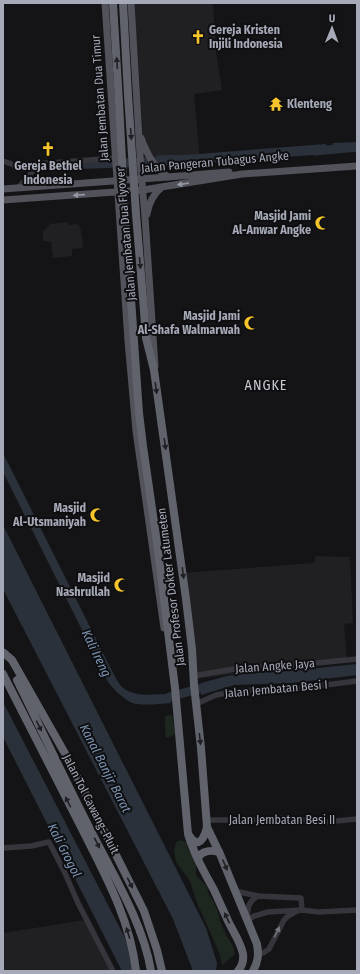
<svg xmlns="http://www.w3.org/2000/svg" width="360" height="974" font-family="'Fira Sans Condensed',sans-serif">
<rect width="100%" height="100%" fill="#141416"/>
<path fill="#202023" d="M 134,3 L 213,3 L 216,52 L 222,90 L 194,94 L 200,160 L 145,164 Z
M 68,222 L 68,225 L 77,224 L 79,225 L 81,231 L 83,245 L 82,248 L 72,249 L 72,256 L 53,258 L 51,242 L 43,241 L 43,232 L 50,224 Z
M 315,556 L 350,557 L 353,623 L 344,624 L 347,659 L 195,679 L 183,573 L 315,563 Z
M 85,920 L 111,971 L 3,971 L 3,933 Z"/>
<path fill="#1e2620" d="M 172,715 L 175,731 L 174,735 L 166,738 C 165,731 165,723 165,716 Z
M 181,840 L 187,843 L 188,850 L 193,855 L 196,865 L 196,875 L 207,887 L 209,895 L 214,902 L 218,912 L 220,921 L 226,935 L 233,946 L 235,954 L 222,965 L 220,955 L 211,934 L 197,903 L 190,881 L 176,862 L 174,851 L 176,842 Z"/>
<path fill="#2a313a" d="M 357,142 L 357,151 L 333,153 L 333,143 Z
M 326,144 L 327,154 L 163,166 L 156,155 L 184,155 Z
M 3,453 L 112,671 C 115,676 118,683 122,687 C 135,698 155,694 170,694 L 171,703 C 161,704 141,706 132,703 C 124,699 113,689 108,682 L 3,472 Z
M 3,525 L 206,928 L 217,963 L 216,971 L 193,971 L 173,919 L 3,589 Z
M 357,664 L 357,675 L 292,683 L 234,685 L 201,695 L 201,683 L 227,676 L 251,673 L 289,671 Z
M 3,702 L 124,936 L 140,971 L 122,971 L 3,737 Z"/>
<g fill="none" stroke-linecap="round" stroke-linejoin="round">
<path stroke="#2a313a" stroke-width="9" d="M 315,151 L 357,147
M 17,167 L 172,161
M 169,697 L 213,685"/>
<path stroke="#35353b" stroke-width="5.5" d="M 3,161 L 14,165 L 64,162 L 115,158
M 18,188 L 39,164
M 193,676 L 234,669 L 297,665 L 357,659
M 196,704 L 216,695 L 237,691 L 302,688 L 357,681
M 207,820 L 253,820 L 285,818 L 326,822 L 357,819
M 3,848 L 31,846 L 49,842 L 64,871 L 78,903 L 113,971
M 235,891 L 258,896 L 301,898 L 302,910
M 247,918 C 248,907 248,902 258,896
M 247,921 L 254,916 L 268,912 L 302,910 L 319,912 L 357,910
M 258,954 L 263,953 L 269,949 L 284,920 L 288,916 L 297,911"/>
<path stroke="#51525a" stroke-width="7" d="M 105,3 L 128,341 L 136,431 L 164,628
M 131,3 L 141,171 L 145,217 L 155,366
M 141,138 C 146,152 155,169 168,177
M 3,189 L 168,177 L 229,172
M 3,200 L 143,190 L 242,174 L 357,166
M 147,214 C 149,203 153,194 162,187"/>
<path stroke="#61636c" stroke-width="8" d="M 113,3 L 119,102
M 123,3 L 128,95
M 144,311 L 146,338 L 154,370 L 186,599 L 192,649 L 194,685 L 201,748 L 207,827 L 220,854 L 257,944 C 259,955 258,962 253,971
M 132,313 L 139,413 L 143,446 L 158,550 L 175,688 L 188,834 C 194,854 204,872 214,890 C 219,901 224,912 229,923 C 234,933 241,943 243,954 C 244,961 242,966 238,971
M 4,653 L 12,660 L 67,757 L 144,911 L 157,950 L 162,971
M 3,674 C 28,723 53,772 78,821 C 102,869 130,917 136,971
M 17,680 C 41,729 64,778 89,827 C 111,871 143,922 151,971
M 189,835 C 190,837 191,839 193,840 C 201,848 206,832 207,827
M 199,862 L 198,857 C 204,850 211,850 219,852"/>
<path stroke="#61636c" stroke-width="8" d="M 128,95 L 136,214 L 144,311
M 119,102 L 124,200 L 132,313"/>
</g>
<defs><path id="oneway-solid" d="M-6-.8H1V-3.2L6.5 0L1 3.2V.8H-6Z"/></defs>
<g fill="#1f2023">
<use href="#oneway-solid" transform="translate(117 63) rotate(-94)"/>
<use href="#oneway-solid" transform="translate(131 134) rotate(86)"/>
<use href="#oneway-solid" transform="translate(140 263) rotate(85)"/>
<use href="#oneway-solid" transform="translate(156 388) rotate(82)"/>
<use href="#oneway-solid" transform="translate(165 444) rotate(82)"/>
<use href="#oneway-solid" transform="translate(183 573) rotate(83)"/>
<use href="#oneway-solid" transform="translate(39 726) rotate(64)"/>
<use href="#oneway-solid" transform="translate(200 739) rotate(83)"/>
<use href="#oneway-solid" transform="translate(68 802) rotate(-117)"/>
<use href="#oneway-solid" transform="translate(97 843) rotate(63)"/>
<use href="#oneway-solid" transform="translate(225 865) rotate(67)"/>
<use href="#oneway-solid" transform="translate(130 883) rotate(63)"/>
<use href="#oneway-solid" transform="translate(227 918) rotate(-115)"/>
<use href="#oneway-solid" transform="translate(128 933) rotate(-107)"/>
</g>
<g fill="#9598a4">
<use href="#oneway-solid" transform="translate(183 184) rotate(171)"/>
<use href="#oneway-solid" transform="translate(79 195) rotate(176)"/>
</g>
<use fill="#73757f" href="#oneway-solid" transform="translate(277 932) rotate(-63)"/>
<defs>
<symbol id="church-bare" viewBox="-9 -9 18 18"><path d="M-1.2-6h2.4v3.5h3.3v2.4h-3.3V6h-2.4V-.1h-3.3v-2.4h3.3Z" fill="#f6c52c" stroke="#0f0f11" stroke-width="2.5" paint-order="stroke"/></symbol>
<symbol id="temple-bare" viewBox="-9 -9 18 18"><path d="M0-6L5-2H3V0L6.5 2.5H4V6H1.5V3h-3V6H-4V2.5H-6.5L-3 0V-2H-5Z" fill="#f6c52c" stroke="#0f0f11" stroke-width="2.5" paint-order="stroke"/></symbol>
<symbol id="mosque-bare" viewBox="-9 -9 18 18"><path d="M3.5-4.9A6 6 0 1 0 3.5 4.9A5 5 0 1 1 3.5-4.9Z" fill="#f6c52c" stroke="#0f0f11" stroke-width="2.5" paint-order="stroke"/></symbol>
</defs>
<g fill-rule="evenodd">
<use href="#church-bare" x="188" y="27" width="20" height="20"/>
<use href="#temple-bare" x="266" y="94" width="20" height="20"/>
<use href="#church-bare" x="38" y="139" width="20" height="20"/>
<use href="#mosque-bare" x="312" y="213" width="20" height="20"/>
<use href="#mosque-bare" x="241" y="313" width="20" height="20"/>
<use href="#mosque-bare" x="87" y="505" width="20" height="20"/>
<use href="#mosque-bare" x="111" y="575" width="20" height="20"/>
</g>
<g text-anchor="middle" stroke-width="4" stroke-linejoin="round" paint-order="stroke">
<g font-size="12" font-weight="bold" fill="#a6a9b7" stroke="#0f0f11" text-anchor="end">
<text x="209" y="34" text-anchor="start">Gereja Kristen<tspan x="209" dy="14">Injili Indonesia</tspan></text>
<text x="287" y="108" text-anchor="start">Klenteng</text>
<text x="48" y="170" text-anchor="middle">Gereja Bethel<tspan x="48" dy="14">Indonesia</tspan></text>
<text x="311" y="220">Masjid Jami<tspan x="311" dy="14">Al-Anwar Angke</tspan></text>
<text x="240" y="320">Masjid Jami<tspan x="240" dy="14">Al-Shafa Walmarwah</tspan></text>
<text x="86" y="512">Masjid<tspan x="86" dy="14">Al-Utsmaniyah</tspan></text>
<text x="110" y="582">Masjid<tspan x="110" dy="14">Nashrullah</tspan></text>
</g>
<g font-size="12" fill="#a6a9b7" stroke="#0f0f11">
<text transform="translate(100 98) rotate(-94)" y="4">Jalan Jembatan Dua Timur</text>
<text transform="translate(215 162) rotate(-5)" y="4">Jalan Pangeran Tubagus Angke</text>
<text transform="translate(126 234) rotate(-95)" y="4">Jalan Jembatan Dua Flyover</text>
<text transform="translate(171 587) rotate(-97)" y="4">Jalan Profesor Dokter Latumeten</text>
<text transform="translate(275 666) rotate(-4)" y="4">Jalan Angke Jaya</text>
<text transform="translate(276 689) rotate(-5)" y="4">Jalan Jembatan Besi I</text>
<text transform="translate(91 804) rotate(63)" y="4">Jalan Tol Cawang–Pluit</text>
<text x="282" y="824">Jalan Jembatan Besi II</text>
</g>
<g font-size="13" font-style="italic" fill="#7b94b3" stroke="#0f0f11">
<text transform="translate(97 653) rotate(64)" y="5">Kali Ireng</text>
<text transform="translate(106 768) rotate(63)" y="5">Kanal Banjir Barat</text>
<text transform="translate(65 850) rotate(63)" y="5">Kali Grogol</text>
</g>
<g font-size="14" letter-spacing="1" fill="#c7c9d3" stroke="#0f0f11">
<text x="266" y="390">ANGKE</text>
</g>
</g>
<rect width="360" height="974" fill="none" stroke="#a6a9b7" stroke-width="8"/>
<g transform="translate(332 28) rotate(1)" stroke="#0f0f11" stroke-width="3" paint-order="stroke">
<path d="M0-3L7 15L0 10L-7 15Z" fill="#a6a9b7"/>
<text y="-6" font-size="11" font-weight="bold" text-anchor="middle" fill="#a6a9b7">U</text>
</g>
</svg>
